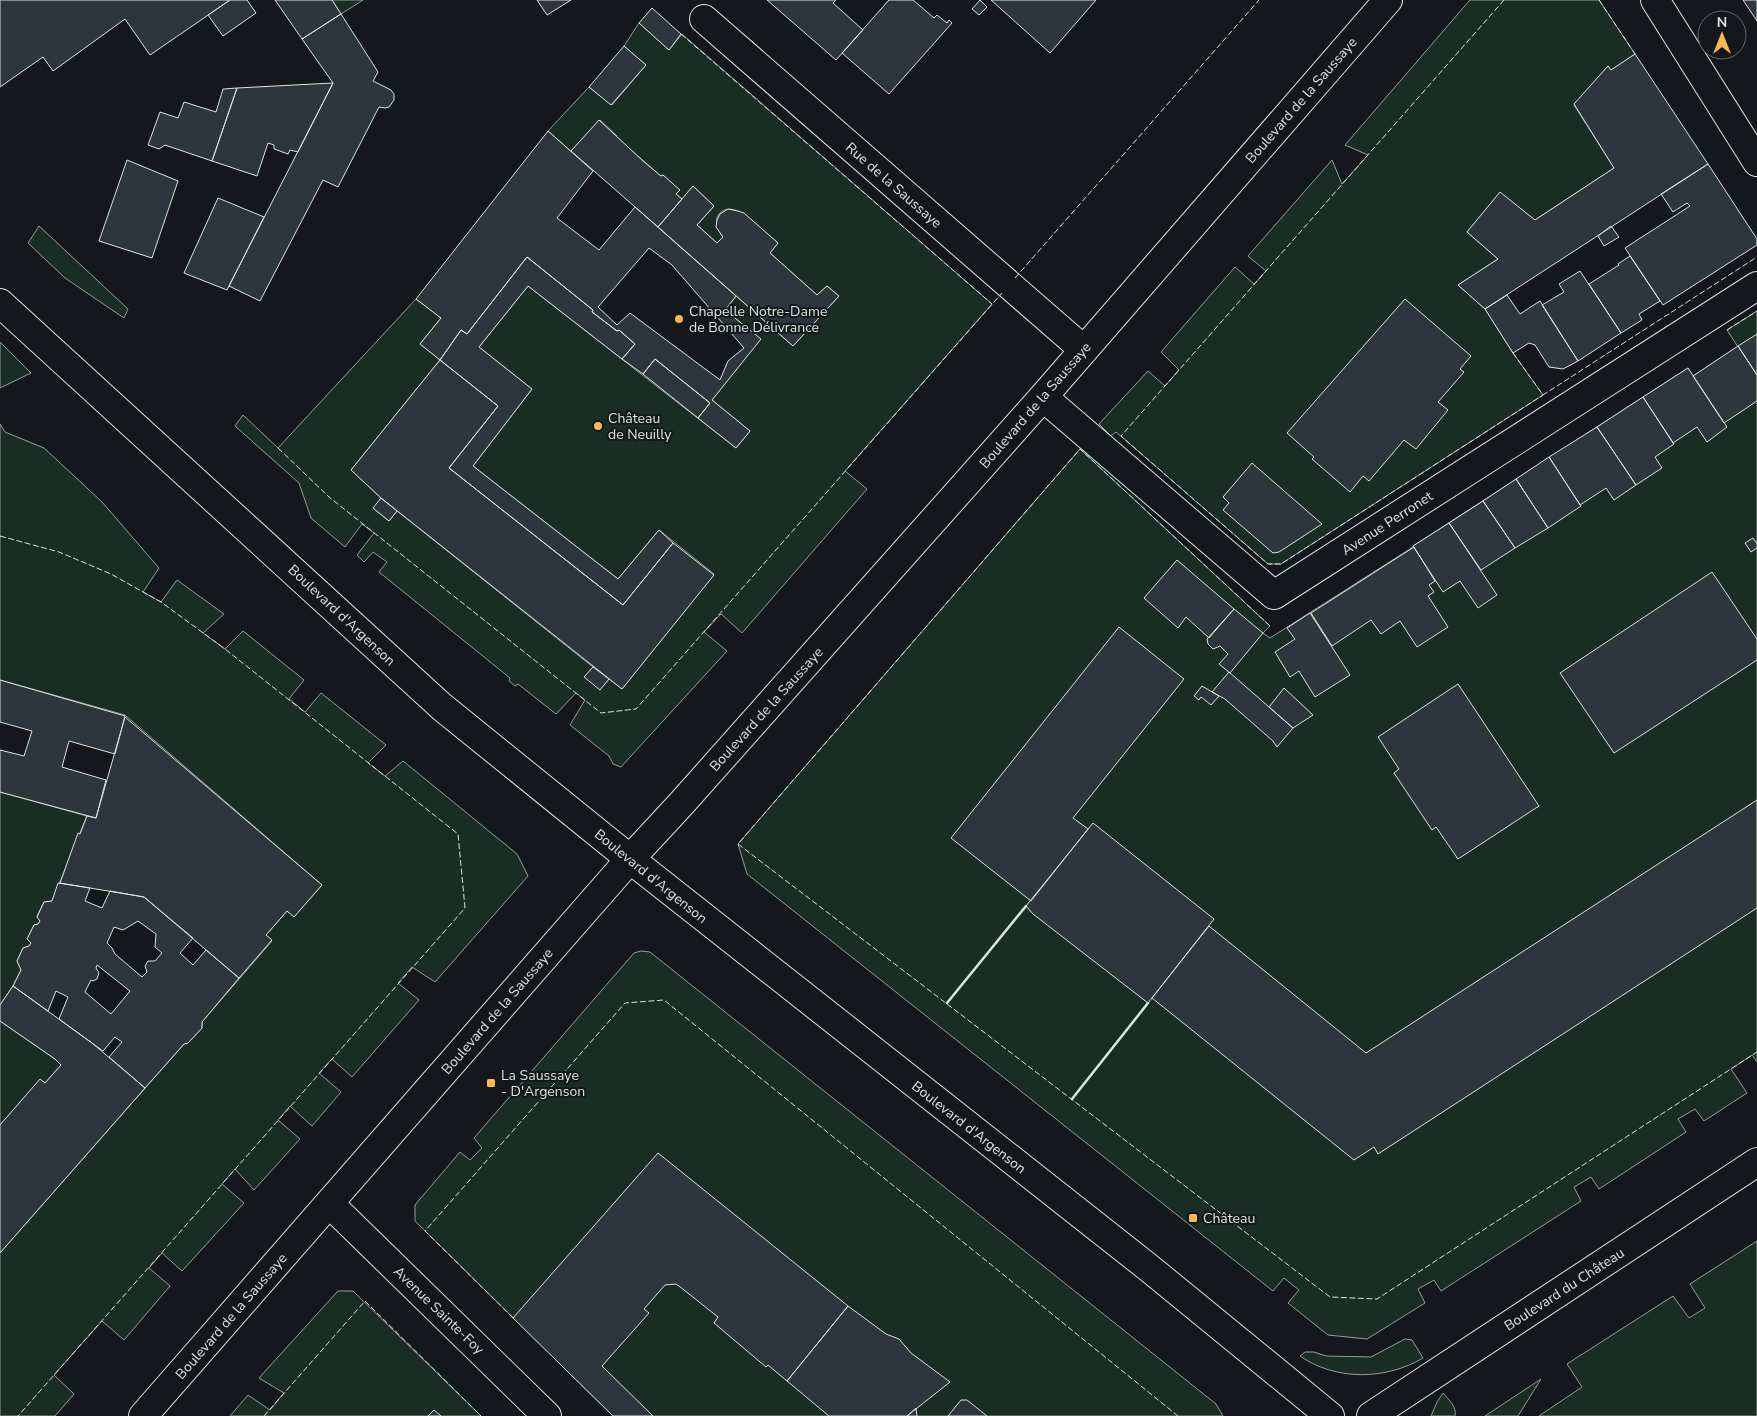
<svg xmlns="http://www.w3.org/2000/svg" width="1757" height="1416" font-family="'Nunito Sans',sans-serif">
<rect width="100%" height="100%" fill="#14181c"/>
<path fill="#1a2d24" stroke="#939e99" d="M 332,0 L 363,0 L 341,14 Z
M 1470,0 L 1599,0 L 1635,54 L 1611,70 L 1608,66 L 1574,105 L 1614,168 L 1535,220 L 1500,193 L 1467,232 L 1498,259 L 1458,285 L 1485,309 L 1513,353 L 1543,395 L 1281,564 L 1268,564 L 1116,432 L 1111,436 L 1099,424 L 1148,371 L 1165,386 L 1179,370 L 1161,352 L 1235,267 L 1254,284 L 1266,271 L 1248,256 L 1332,160 L 1342,184 L 1368,155 L 1345,145 Z
M 639,23 L 669,50 L 682,34 L 992,304 L 845,471 L 867,489 L 742,633 L 721,614 L 704,632 L 727,651 L 621,767 L 613,764 L 609,756 L 570,725 L 585,700 L 576,693 L 556,714 L 518,684 L 515,686 L 509,681 L 510,678 L 379,572 L 387,562 L 373,552 L 364,562 L 357,555 L 374,533 L 362,524 L 345,547 L 311,518 L 299,483 L 235,426 L 243,415 L 278,448 L 416,299 L 441,318 L 420,344 L 440,360 L 351,470 L 381,498 L 374,509 L 389,521 L 397,511 L 593,667 L 585,677 L 600,689 L 609,679 L 622,689 L 714,574 L 659,530 L 618,579 L 473,466 L 532,389 L 479,347 L 528,286 L 736,448 L 750,431 L 712,400 L 760,339 L 725,310 L 736,296 L 793,346 L 839,296 L 827,286 L 817,295 L 770,253 L 778,243 L 744,214 C 739,212 735,209 729,209 C 712,211 715,228 723,237 L 717,243 L 697,225 L 714,206 L 693,186 L 682,199 L 676,194 L 679,190 L 663,175 L 661,176 L 616,137 L 617,136 L 600,120 L 571,151 L 548,131 L 589,87 L 612,105 L 646,65 L 624,46 Z
M 39,226 L 128,309 L 124,318 L 65,278 L 28,243 Z
M 1757,311 L 1757,1062 L 1752,1055 L 1731,1069 L 1747,1093 L 1704,1121 L 1695,1109 L 1678,1119 L 1686,1132 L 1599,1189 L 1591,1177 L 1574,1187 L 1581,1201 L 1441,1291 L 1434,1280 L 1418,1289 L 1425,1303 L 1367,1339 L 1328,1335 L 1288,1303 L 1299,1290 L 1284,1278 L 1273,1291 L 747,874 L 738,844 L 1080,449 L 1270,626 L 1263,633 L 1270,638 L 1413,547 L 1413,546 L 1688,368 L 1693,376 L 1738,347 L 1727,330 Z
M 0,342 L 31,373 L 0,388 Z
M 0,424 L 5,432 L 44,448 L 102,502 L 159,568 L 143,592 L 161,602 L 177,580 L 224,614 L 203,633 L 225,649 L 243,631 L 304,680 L 289,699 L 305,712 L 321,693 L 386,745 L 368,763 L 385,776 L 403,761 L 517,854 L 528,876 L 435,982 L 412,967 L 398,983 L 419,1000 L 352,1077 L 332,1059 L 319,1073 L 341,1092 L 312,1126 L 290,1106 L 278,1120 L 300,1139 L 254,1190 L 235,1169 L 222,1184 L 244,1203 L 182,1271 L 162,1253 L 149,1268 L 170,1286 L 124,1340 L 102,1321 L 54,1375 L 74,1394 L 55,1416 L 0,1416 L 0,1253 L 184,1044 L 188,1043 L 202,1028 L 202,1022 L 272,941 L 266,935 L 287,911 L 294,916 L 322,885 L 125,715 L 0,680 Z
M 0,792 L 87,816 L 52,901 L 44,902 L 37,916 L 40,921 L 38,924 L 34,925 L 27,939 L 31,943 L 29,946 L 23,948 L 17,961 L 21,970 L 13,986 L 0,1005 Z
M 641,951 L 650,952 L 1216,1404 L 1223,1416 L 613,1416 L 415,1221 L 415,1205 L 460,1152 L 470,1160 L 482,1148 L 474,1138 L 634,953 Z
M 0,1021 L 55,1059 L 61,1065 L 45,1083 L 40,1080 L 0,1125 Z
M 1757,1241 L 1757,1416 L 1539,1416 L 1582,1387 L 1567,1364 L 1673,1296 L 1689,1318 L 1705,1308 L 1690,1284 Z
M 338,1291 L 353,1291 L 481,1416 L 230,1416 L 248,1395 L 270,1410 L 284,1393 L 259,1378 Z
M 1405,1339 L 1412,1340 L 1423,1358 C 1386,1380 1336,1381 1300,1356 L 1305,1352 L 1314,1352 L 1326,1356 L 1371,1357 Z
M 1541,1379 L 1518,1416 L 1485,1416 Z
M 1443,1393 C 1449,1400 1457,1407 1455,1416 L 1431,1416 L 1437,1402 Z"/>
<path fill="#2c363c" stroke="#d8e6dc" fill-rule="evenodd" d="M 0,0 L 230,0 L 150,55 L 125,19 L 53,71 L 43,57 L 0,87 Z
M 230,0 L 247,0 L 256,13 L 223,36 L 208,15 Z
M 275,0 L 332,0 L 341,14 L 302,39 Z
M 537,0 L 571,0 L 547,15 Z
M 767,0 L 836,0 L 833,3 L 863,30 L 836,60 Z
M 889,0 L 913,0 L 934,18 L 937,15 L 947,23 L 949,20 L 952,23 L 889,94 L 842,53 Z
M 980,0 L 987,7 L 979,15 L 972,9 Z
M 991,0 L 1096,0 L 1050,53 Z
M 1743,0 L 1757,0 L 1757,21 Z
M 652,8 L 681,34 L 669,50 L 639,23 Z
M 341,14 L 378,72 L 373,81 L 391,90 L 394,94 L 394,100 L 389,107 L 385,108 L 379,107 L 338,187 L 323,180 L 260,301 L 229,286 L 333,83 L 302,39 Z
M 624,46 L 646,65 L 611,105 L 589,87 Z
M 1635,54 L 1708,164 L 1485,309 L 1458,285 L 1498,259 L 1467,232 L 1500,192 L 1535,220 L 1614,168 L 1574,104 L 1608,66 L 1611,70 Z
M 333,83 L 298,152 L 290,150 L 288,154 L 274,149 L 274,145 L 268,143 L 257,176 L 212,161 L 237,88 Z
M 237,88 L 212,161 L 165,145 L 159,149 L 148,145 L 160,112 L 178,118 L 184,102 L 216,112 L 223,89 Z
M 599,120 L 643,161 L 661,176 L 663,175 L 680,190 L 676,194 L 682,199 L 658,227 L 571,151 Z
M 548,131 L 593,171 L 557,218 L 599,250 L 635,207 L 736,296 L 725,310 L 761,339 L 712,400 L 750,431 L 736,448 L 698,418 L 710,403 L 655,359 L 643,374 L 622,359 L 635,344 L 619,330 L 617,331 L 592,312 L 593,310 L 527,257 L 467,334 L 461,330 L 440,360 L 420,344 L 441,318 L 416,299 Z
M 127,160 L 178,181 L 152,258 L 99,241 Z
M 1708,164 L 1757,239 L 1757,245 L 1663,305 L 1625,248 L 1690,206 L 1687,203 L 1673,212 L 1661,194 Z
M 693,186 L 714,206 L 697,225 L 717,243 L 723,237 L 716,227 L 717,220 L 720,214 L 728,209 L 738,211 L 744,213 L 778,243 L 770,253 L 817,295 L 827,286 L 839,296 L 793,346 L 658,227 Z
M 218,198 L 264,217 L 227,290 L 184,273 Z
M 1611,226 L 1619,237 L 1604,246 L 1598,236 Z
M 649,248 L 672,265 L 744,348 L 728,361 L 720,380 L 630,313 L 617,325 L 598,307 Z
M 1630,256 L 1660,301 L 1639,314 L 1642,320 L 1621,333 L 1589,284 L 1619,265 L 1618,264 Z
M 527,257 L 593,310 L 592,312 L 617,331 L 619,330 L 635,344 L 622,359 L 528,286 L 479,347 L 532,389 L 473,466 L 618,579 L 659,530 L 673,543 L 623,605 L 449,468 L 498,406 L 440,360 L 461,330 L 467,334 Z
M 1580,271 L 1621,333 L 1578,361 L 1542,305 L 1564,292 L 1559,284 Z
M 1507,295 L 1520,314 L 1540,301 L 1578,361 L 1563,369 L 1549,367 L 1535,345 L 1529,343 L 1513,353 L 1485,309 Z
M 1405,299 L 1471,356 L 1460,369 L 1464,372 L 1438,402 L 1448,410 L 1416,449 L 1404,440 L 1369,481 L 1363,476 L 1350,492 L 1312,459 L 1314,457 L 1287,433 Z
M 1757,334 L 1757,375 L 1738,346 Z
M 1738,346 L 1757,375 L 1757,401 L 1724,423 L 1693,376 Z
M 655,359 L 710,403 L 698,418 L 643,374 Z
M 440,360 L 498,406 L 449,468 L 623,605 L 673,543 L 714,575 L 622,689 L 381,498 L 351,470 Z
M 1688,368 L 1727,427 L 1707,442 L 1697,427 L 1673,443 L 1643,397 Z
M 1643,397 L 1674,444 L 1655,457 L 1662,468 L 1636,485 L 1597,427 Z
M 1597,427 L 1636,485 L 1614,500 L 1606,488 L 1580,505 L 1549,457 Z
M 1549,457 L 1581,506 L 1548,528 L 1516,479 Z
M 1252,463 L 1322,524 L 1279,552 L 1273,553 L 1223,510 L 1229,503 L 1223,497 Z
M 1516,479 L 1548,528 L 1515,548 L 1483,501 Z
M 381,498 L 397,511 L 389,521 L 373,508 Z
M 1483,501 L 1515,548 L 1481,570 L 1449,523 Z
M 1449,523 L 1497,595 L 1478,608 L 1460,581 L 1443,592 L 1413,546 Z
M 1753,538 L 1757,544 L 1757,548 L 1751,552 L 1745,543 Z
M 1414,547 L 1435,581 L 1429,585 L 1434,592 L 1428,596 L 1448,627 L 1417,647 L 1400,621 L 1381,634 L 1371,620 L 1332,646 L 1311,613 Z
M 1177,560 L 1234,609 L 1209,638 L 1186,617 L 1178,628 L 1144,598 Z
M 1712,572 L 1757,639 L 1757,660 L 1614,753 L 1560,673 Z
M 1234,609 L 1263,633 L 1230,673 L 1219,664 L 1228,654 L 1220,646 L 1213,649 L 1208,644 L 1207,639 Z
M 1310,613 L 1350,675 L 1315,697 L 1299,671 L 1290,677 L 1275,652 L 1295,639 L 1287,628 Z
M 1119,627 L 1184,679 L 1073,818 L 1088,829 L 1031,901 L 951,838 Z
M 593,667 L 609,679 L 600,690 L 584,677 Z
M 1229,672 L 1293,728 L 1277,747 L 1273,741 L 1225,699 L 1212,692 Z
M 0,680 L 125,716 L 115,754 L 69,741 L 62,767 L 106,780 L 96,818 L 0,792 L 0,750 L 24,756 L 32,731 L 0,722 Z
M 1458,684 L 1539,806 L 1458,859 L 1436,827 L 1432,830 L 1394,773 L 1399,769 L 1378,737 Z
M 1202,686 L 1219,696 L 1211,705 L 1201,697 L 1199,700 L 1194,696 Z
M 1284,688 L 1313,715 L 1293,728 L 1269,707 Z
M 125,717 L 322,885 L 294,917 L 287,911 L 266,935 L 272,940 L 239,978 L 144,897 L 60,883 L 78,833 L 80,834 L 87,816 L 96,818 Z
M 1757,800 L 1757,908 L 1378,1154 L 1374,1147 L 1354,1160 L 1152,998 L 1209,926 L 1366,1053 Z
M 1093,823 L 1214,919 L 1148,1003 L 1033,914 L 1026,906 Z
M 58,883 L 90,888 L 85,901 L 102,908 L 110,891 L 144,897 L 193,938 L 180,953 L 193,965 L 206,950 L 239,978 L 202,1022 L 202,1028 L 188,1043 L 184,1044 L 145,1088 L 109,1057 L 122,1042 L 115,1037 L 103,1051 L 59,1019 L 68,997 L 56,991 L 48,1011 L 13,986 L 21,970 L 17,961 L 23,948 L 29,946 L 31,943 L 27,939 L 34,925 L 38,924 L 40,921 L 37,917 L 44,902 L 52,901 ZM 138,921 L 156,934 L 155,947 L 162,953 L 155,961 L 148,961 L 145,966 L 147,972 L 142,977 L 115,954 L 112,948 L 107,943 L 114,927 L 123,930 ZM 97,965 L 130,991 L 111,1014 L 85,992 L 91,980 L 93,981 L 97,979 L 99,973 L 96,968 Z
M 13,986 L 92,1043 L 145,1088 L 0,1253 L 0,1125 L 40,1079 L 45,1083 L 61,1065 L 55,1059 L 0,1021 L 0,1005 Z
M 658,1153 L 848,1306 L 787,1381 L 768,1365 L 766,1367 L 714,1323 L 718,1317 L 679,1286 L 676,1284 L 665,1285 L 644,1309 L 649,1313 L 602,1366 L 653,1416 L 613,1416 L 513,1318 Z
M 848,1306 L 886,1334 L 899,1339 L 911,1353 L 950,1382 L 907,1416 L 829,1416 L 787,1381 Z
M 961,1400 L 967,1400 L 987,1416 L 948,1416 Z
M 916,1408 L 917,1416 L 907,1416 Z
M 434,1410 L 441,1416 L 428,1416 Z"/>
<g fill="none" stroke-linecap="round" stroke-linejoin="round">
<defs>
<path id="street" d="M 1655,0 L 1757,162
M 704,19 L 1084,350
M 0,303 L 442,707 L 630,859 L 1149,1268 L 1330,1416
M 1043,397 L 1274,595 L 1757,286
M 330,1204 L 547,1416
M 143,1416 L 630,859 L 681,804 L 1043,397 L 1388,0"/>
<path id="secondary" d="M 1371,1416 L 1757,1162"/>
</defs>
<use href="#street" stroke="#d8e6dc" stroke-width="30"/>
<use href="#secondary" stroke="#d8e6dc" stroke-width="30"/>
<use href="#street" stroke="#14181c" stroke-width="28"/>
<use href="#secondary" stroke="#14181c" stroke-width="28"/>
<path stroke="#d8e6dc" stroke-width="1" stroke-dasharray="6 2.5" stroke-linecap="butt" d="M 1504,0 L 1121,436 L 1268,564 L 1281,564 L 1543,395
M 1599,0 L 1635,54
M 681,34 L 992,304
M 1015,278 L 1259,0
M 1727,330 L 1757,311
M 1513,353 L 1543,395 L 1757,257
M 278,448 L 329,497 L 601,713 L 636,709 L 1002,293
M 0,536 L 59,552 L 111,574 L 161,602 L 225,649 L 458,834 L 465,908 L 18,1416
M 1270,626 L 1080,449 L 738,844 L 1330,1297 L 1377,1299 L 1757,1052
M 513,1318 L 425,1231 L 625,1003 L 664,1000 L 1178,1416
M 264,1416 L 365,1301 L 481,1416"/>
<path stroke="#d8e6dc" stroke-width="2.5" d="M 947,1003 L 1026,906
M 1072,1099 L 1148,1003"/>
</g>
<g fill="#ffb74d" stroke="#14181c" stroke-width="2">
<circle cx="679" cy="319" r="5"/>
<circle cx="598" cy="426" r="5"/>
<rect x="486" y="1078" width="10" height="10" rx="2.5"/>
<rect x="1188" y="1213" width="10" height="10" rx="2.5"/>
</g>
<g text-anchor="middle" stroke-width="4" stroke-linejoin="round" paint-order="stroke">
<g font-size="14" fill="#d8e6dc" stroke="#14181c">
<text transform="translate(1301 100) rotate(-49)" y="5">Boulevard de la Saussaye</text>
<text transform="translate(894 185) rotate(41)" y="5">Rue de la Saussaye</text>
<text transform="translate(1035 405) rotate(-49)" y="5">Boulevard de la Saussaye</text>
<text transform="translate(1387 523) rotate(-33)" y="5">Avenue Perronet</text>
<text transform="translate(342 615) rotate(43)" y="5">Boulevard d'Argenson</text>
<text transform="translate(766 709) rotate(-48)" y="5">Boulevard de la Saussaye</text>
<text transform="translate(651 876) rotate(39)" y="5">Boulevard d'Argenson</text>
<text transform="translate(497 1011) rotate(-49)" y="5">Boulevard de la Saussaye</text>
<text transform="translate(969 1127) rotate(38)" y="5">Boulevard d'Argenson</text>
<text transform="translate(1564 1289) rotate(-33)" y="5">Boulevard du Château</text>
<text transform="translate(439 1310) rotate(44)" y="5">Avenue Sainte-Foy</text>
<text transform="translate(231 1316) rotate(-49)" y="5">Boulevard de la Saussaye</text>
</g>
<g font-size="14" fill="#d8e6dc" stroke="#14181c" text-anchor="start">
<text x="689" y="316">Chapelle Notre-Dame<tspan x="689" dy="16">de Bonne Délivrance</tspan></text>
<text x="608" y="423">Château<tspan x="608" dy="16">de Neuilly</tspan></text>
<text x="501" y="1080">La Saussaye<tspan x="501" dy="16">- D'Argenson</tspan></text>
<text x="1203" y="1223">Château</text>
</g>
</g>
<g transform="translate(1722 35)"><circle r="24" fill="#14181c" stroke="#626a69"/>
<path d="M0-4L9 19L0 12L-9 19Z" fill="#ffb74d"/>
<text y="-8" font-size="14" font-weight="bold" text-anchor="middle" fill="#d8e6dc">N</text>
</g>
</svg>
